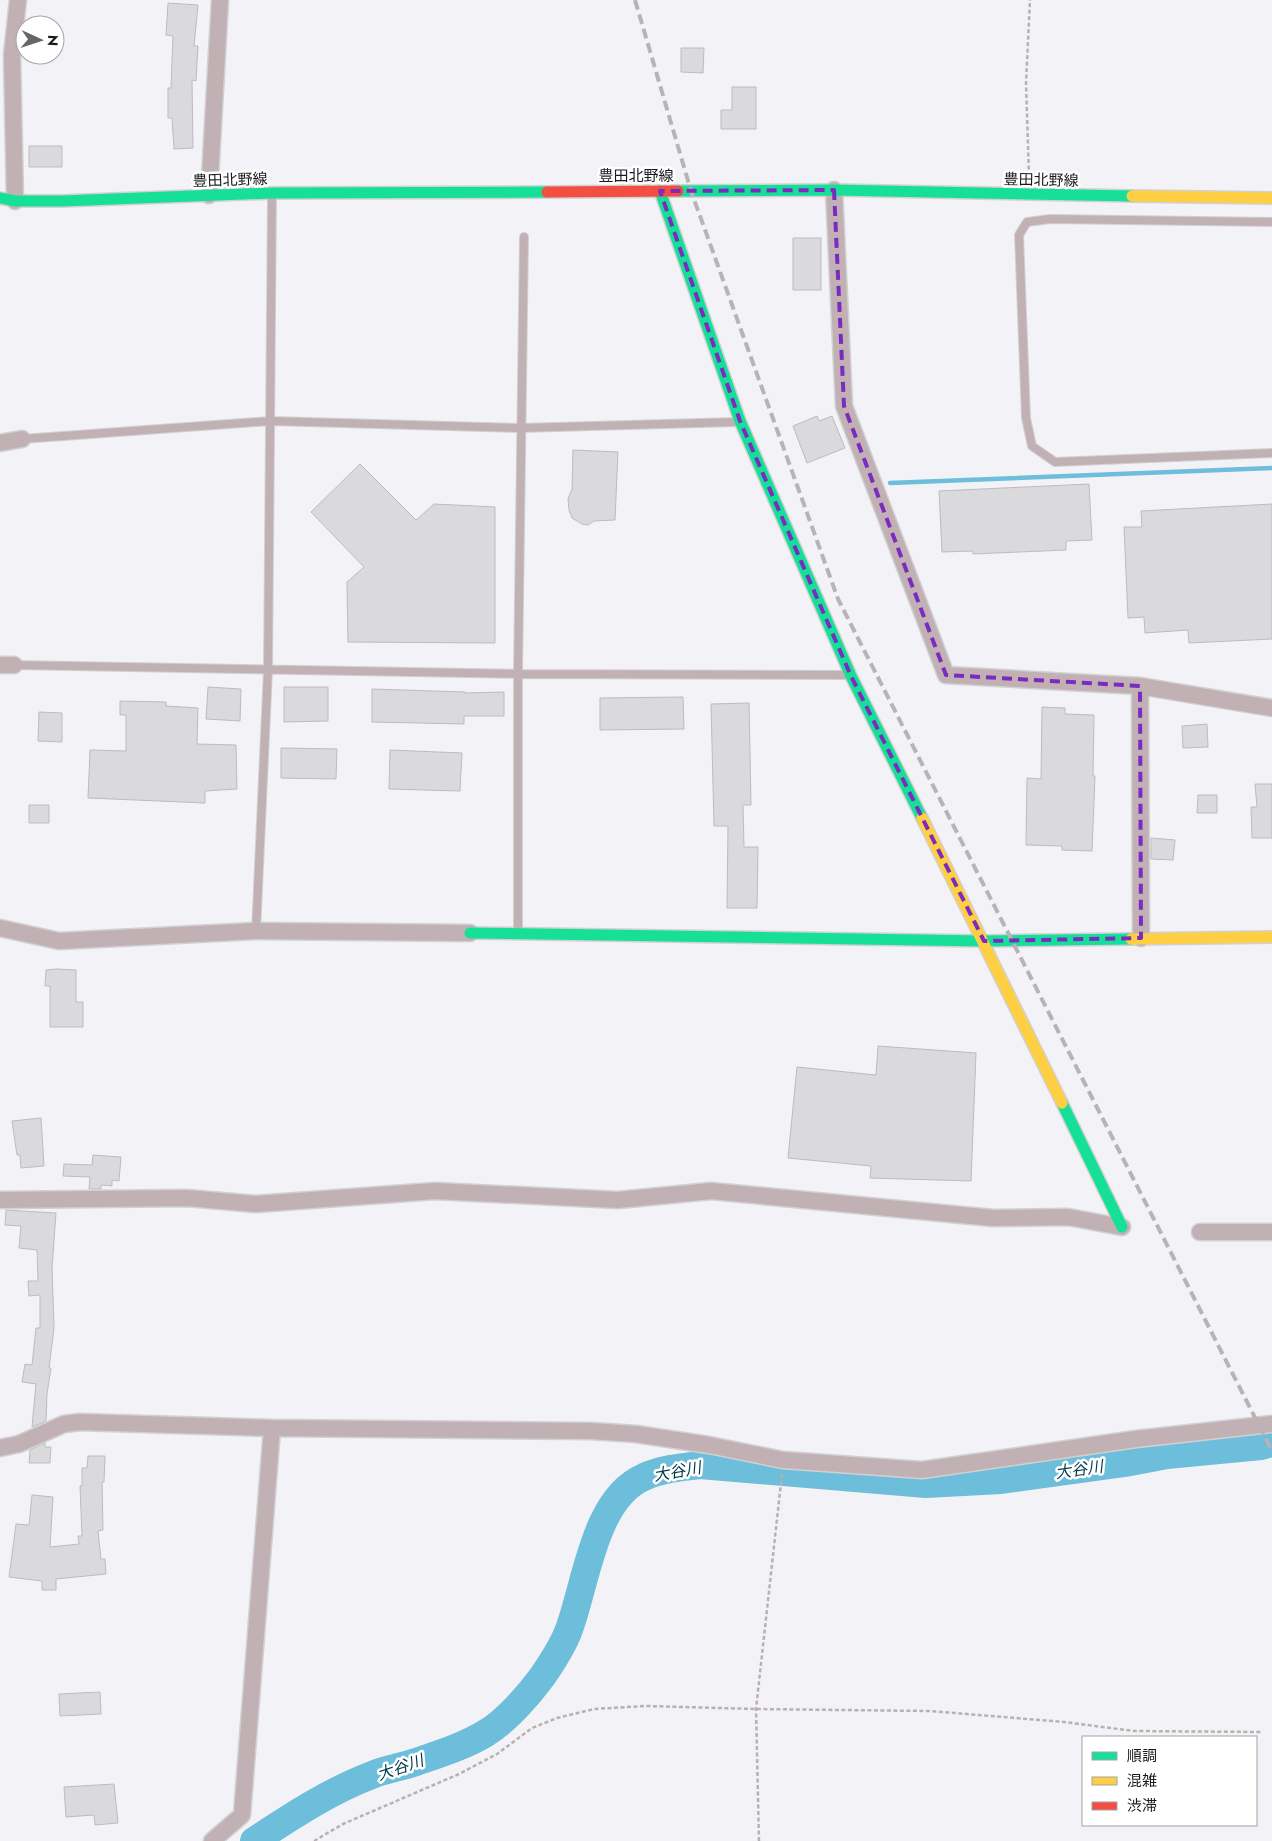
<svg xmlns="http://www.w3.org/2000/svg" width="1272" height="1841" font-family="Jost,'Noto Sans JP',sans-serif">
<rect width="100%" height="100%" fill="#f3f3f7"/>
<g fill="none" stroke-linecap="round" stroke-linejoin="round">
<path stroke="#6cbeda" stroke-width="4.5" d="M 890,483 L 1272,468"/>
<path stroke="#6cbeda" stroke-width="28" d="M 254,1841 C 292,1816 330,1791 372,1775 C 386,1769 402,1767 416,1762 C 439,1754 465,1746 486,1733 C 506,1721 528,1696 542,1677 C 551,1664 562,1647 568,1632 C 586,1586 593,1499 644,1477 C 661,1469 682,1467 700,1465 L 926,1484 L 1001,1480 L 1125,1463 L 1167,1455 L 1261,1446 L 1272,1443"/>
</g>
<path fill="#dad9dc" stroke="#bdbbbe" d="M 168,3 L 198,5 L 194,46 L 198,46 L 196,81 L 192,80 L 193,148 L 174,149 L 172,118 L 168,118 L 168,88 L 171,88 L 173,36 L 166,35 Z
M 681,48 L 704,48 L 703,73 L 681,72 Z
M 732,87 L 756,87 L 756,129 L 721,129 L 721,110 L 732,110 Z
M 29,146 L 62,146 L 62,167 L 29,167 Z
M 793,238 L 821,238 L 821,290 L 793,290 Z
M 817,416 L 819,421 L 832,416 L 845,448 L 807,463 L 793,426 Z
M 573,450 L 618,452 L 615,520 L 594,521 L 588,525 L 582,524 L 572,518 L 569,510 L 568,499 L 572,489 Z
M 360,464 L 416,520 L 434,504 L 495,507 L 495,643 L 348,642 L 347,582 L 364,567 L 311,512 Z
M 1089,484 L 1092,540 L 1066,541 L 1066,550 L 973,554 L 973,551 L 942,552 L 939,491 Z
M 1272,504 L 1272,639 L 1189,643 L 1188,630 L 1145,633 L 1144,617 L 1128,618 L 1124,527 L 1142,527 L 1141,511 Z
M 208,687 L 241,689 L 240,721 L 206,719 Z
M 284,687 L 328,687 L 328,721 L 284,722 Z
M 372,689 L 465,692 L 465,693 L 504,692 L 504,716 L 464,716 L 464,724 L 372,722 Z
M 683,697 L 684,729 L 600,730 L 600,698 Z
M 120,701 L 166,702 L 166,706 L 198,708 L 197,744 L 236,745 L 237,789 L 205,791 L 205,803 L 88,798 L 90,750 L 126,751 L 126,715 L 120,715 Z
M 749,703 L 751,805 L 743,805 L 744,847 L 758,847 L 757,908 L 727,908 L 728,826 L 714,826 L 711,704 Z
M 1042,707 L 1065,708 L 1065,714 L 1094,715 L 1093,776 L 1095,776 L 1092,851 L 1062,850 L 1062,846 L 1026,845 L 1027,778 L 1041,779 Z
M 39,712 L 62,713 L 62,742 L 38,741 Z
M 1207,724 L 1208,747 L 1183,748 L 1182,726 Z
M 281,748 L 337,749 L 336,779 L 281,778 Z
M 390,750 L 462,753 L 460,791 L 389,789 Z
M 1255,784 L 1272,784 L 1272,838 L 1252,838 L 1251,807 L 1257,807 Z
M 1198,795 L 1217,795 L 1217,813 L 1197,813 Z
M 29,805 L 49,805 L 49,823 L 29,823 Z
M 1151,838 L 1175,840 L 1173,860 L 1151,859 Z
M 57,969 L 76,970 L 76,1002 L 83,1002 L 83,1027 L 50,1027 L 50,986 L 45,986 L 46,970 Z
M 878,1046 L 976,1053 L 971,1181 L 870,1178 L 871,1166 L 788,1158 L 797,1067 L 876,1075 Z
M 41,1118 L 44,1166 L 21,1168 L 20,1155 L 17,1155 L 12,1121 Z
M 93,1155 L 121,1157 L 119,1181 L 112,1180 L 112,1186 L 101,1185 L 101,1189 L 89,1189 L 90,1177 L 63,1176 L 64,1164 L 92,1165 Z
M 6,1210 L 56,1213 L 52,1268 L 54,1328 L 49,1368 L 51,1368 L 47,1394 L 46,1421 L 32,1427 L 36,1384 L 22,1382 L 25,1364 L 32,1365 L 36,1328 L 40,1328 L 40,1295 L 29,1296 L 28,1281 L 38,1281 L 37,1250 L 19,1248 L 21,1226 L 5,1225 Z
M 45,1443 L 45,1447 L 51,1447 L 50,1463 L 29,1463 L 30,1450 Z
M 88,1456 L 105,1456 L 104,1482 L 102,1482 L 103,1530 L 98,1531 L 101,1559 L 105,1559 L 106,1574 L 56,1579 L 56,1590 L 42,1590 L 42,1581 L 9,1577 L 16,1524 L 29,1525 L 32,1495 L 53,1497 L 50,1547 L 79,1544 L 78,1536 L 82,1536 L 80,1486 L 82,1486 L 82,1468 L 87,1468 Z
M 100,1692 L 101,1714 L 60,1716 L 59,1694 Z
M 114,1784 L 118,1823 L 95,1825 L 94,1815 L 66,1817 L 64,1787 Z"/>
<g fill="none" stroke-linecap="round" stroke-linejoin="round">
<defs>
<path id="lane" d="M 1272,222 L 1050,219 L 1027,222 L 1019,235 L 1026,418 L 1032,446 L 1055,462 L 1272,453
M 22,439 L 271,421 L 520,428 L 737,422
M 14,665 L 518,674 L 847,675
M 256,931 L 268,670 L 272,195
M 518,933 L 518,674 L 524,237"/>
<path id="street" d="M 834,190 L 844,406 L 946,675 L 1140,686 L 1272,708
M 209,195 L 220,0
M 15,201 L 12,55 L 18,0
M 0,443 L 22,439
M 0,665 L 14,665
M 1140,686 L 1141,938
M 0,928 L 59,941 L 256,931 L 470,933
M 0,1200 L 187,1198 L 256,1204 L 435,1191 L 618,1200 L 711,1191 L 993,1218 L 1068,1217 L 1122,1227
M 1200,1232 L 1272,1232
M 0,1448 L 19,1444 L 64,1424 L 80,1422 L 272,1428 L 591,1431 L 636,1434 L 709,1445 L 783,1460 L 922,1470 L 1136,1439 L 1272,1424
M 212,1841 L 242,1815 L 272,1428"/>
<path id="fast" d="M 660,191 L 740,421 L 851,676 L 922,818
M 678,191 L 834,190 L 1132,196
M 0,198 L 15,201 L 62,201 L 272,193 L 547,192
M 470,933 L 984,941 L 1131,939
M 1062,1103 L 1122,1227"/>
<path id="slow" d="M 1132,196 L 1272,198
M 922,818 L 1062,1103
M 1131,939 L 1272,937"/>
<path id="jam" d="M 547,192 L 678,191"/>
</defs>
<use href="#lane" stroke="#d1d1d3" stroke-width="10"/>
<use href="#street" stroke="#d1d1d3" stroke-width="19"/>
<use href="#fast" stroke="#d1d1d3" stroke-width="14"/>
<use href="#slow" stroke="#d1d1d3" stroke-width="14"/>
<use href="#jam" stroke="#d1d1d3" stroke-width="14"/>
<path stroke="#bab0b4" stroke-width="2.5" stroke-dasharray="4 2.5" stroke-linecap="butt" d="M 1029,176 L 1026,83 L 1030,0
M 314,1841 L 343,1824 L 459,1774 L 497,1754 L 532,1728 L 557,1718 L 594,1709 L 646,1706 L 756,1709 L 930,1711 L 1064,1722 L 1134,1731 L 1261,1732
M 759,1841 L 756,1709 L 782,1474"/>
<use href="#lane" stroke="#c1b1b5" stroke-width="8"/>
<use href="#street" stroke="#c1b1b5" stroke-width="16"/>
<use href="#fast" stroke="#16e098" stroke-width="11"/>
<use href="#slow" stroke="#ffcf43" stroke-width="11"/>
<use href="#jam" stroke="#f24e42" stroke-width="11"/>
<path stroke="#bab2b6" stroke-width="4" stroke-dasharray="10 5" stroke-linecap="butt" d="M 635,0 L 691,191 L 838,599 L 1272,1451"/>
</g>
<path fill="none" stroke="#7b2cbf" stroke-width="4" stroke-dasharray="10 6" stroke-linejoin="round" d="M 834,190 L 844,406 L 946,675 L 1140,686 L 1141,938 L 984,941 L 851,676 L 740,421 L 660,191 Z"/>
<g text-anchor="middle" stroke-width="5" stroke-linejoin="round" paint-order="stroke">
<g font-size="15" fill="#1a1a1c" stroke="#fff">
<text x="636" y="181">豊田北野線</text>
<text transform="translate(230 180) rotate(-2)" y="5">豊田北野線</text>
<text transform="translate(1041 180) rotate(1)" y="5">豊田北野線</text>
</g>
<g font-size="16" font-style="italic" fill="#023747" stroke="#fff">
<text transform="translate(1079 1469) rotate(-8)" y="6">大谷川</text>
<text transform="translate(677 1471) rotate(-10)" y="6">大谷川</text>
<text transform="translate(400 1767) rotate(-19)" y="6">大谷川</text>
</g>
</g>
<rect x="1082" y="1736" width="175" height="90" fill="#ffffff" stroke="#a3a3a4"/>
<rect x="1092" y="1752" width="25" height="8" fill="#16e098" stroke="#a3a3a4"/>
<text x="1127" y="1761" font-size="15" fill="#1a1a1c">順調</text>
<rect x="1092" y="1777" width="25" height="8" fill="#ffcf43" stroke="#a3a3a4"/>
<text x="1127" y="1786" font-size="15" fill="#1a1a1c">混雑</text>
<rect x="1092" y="1802" width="25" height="8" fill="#f24e42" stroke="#a3a3a4"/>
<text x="1127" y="1811" font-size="15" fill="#1a1a1c">渋滞</text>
<g transform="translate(40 40) rotate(93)"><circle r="24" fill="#ffffff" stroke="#a3a3a4"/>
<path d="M0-4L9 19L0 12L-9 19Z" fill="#666669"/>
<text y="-8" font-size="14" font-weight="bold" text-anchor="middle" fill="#1a1a1c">N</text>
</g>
</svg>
